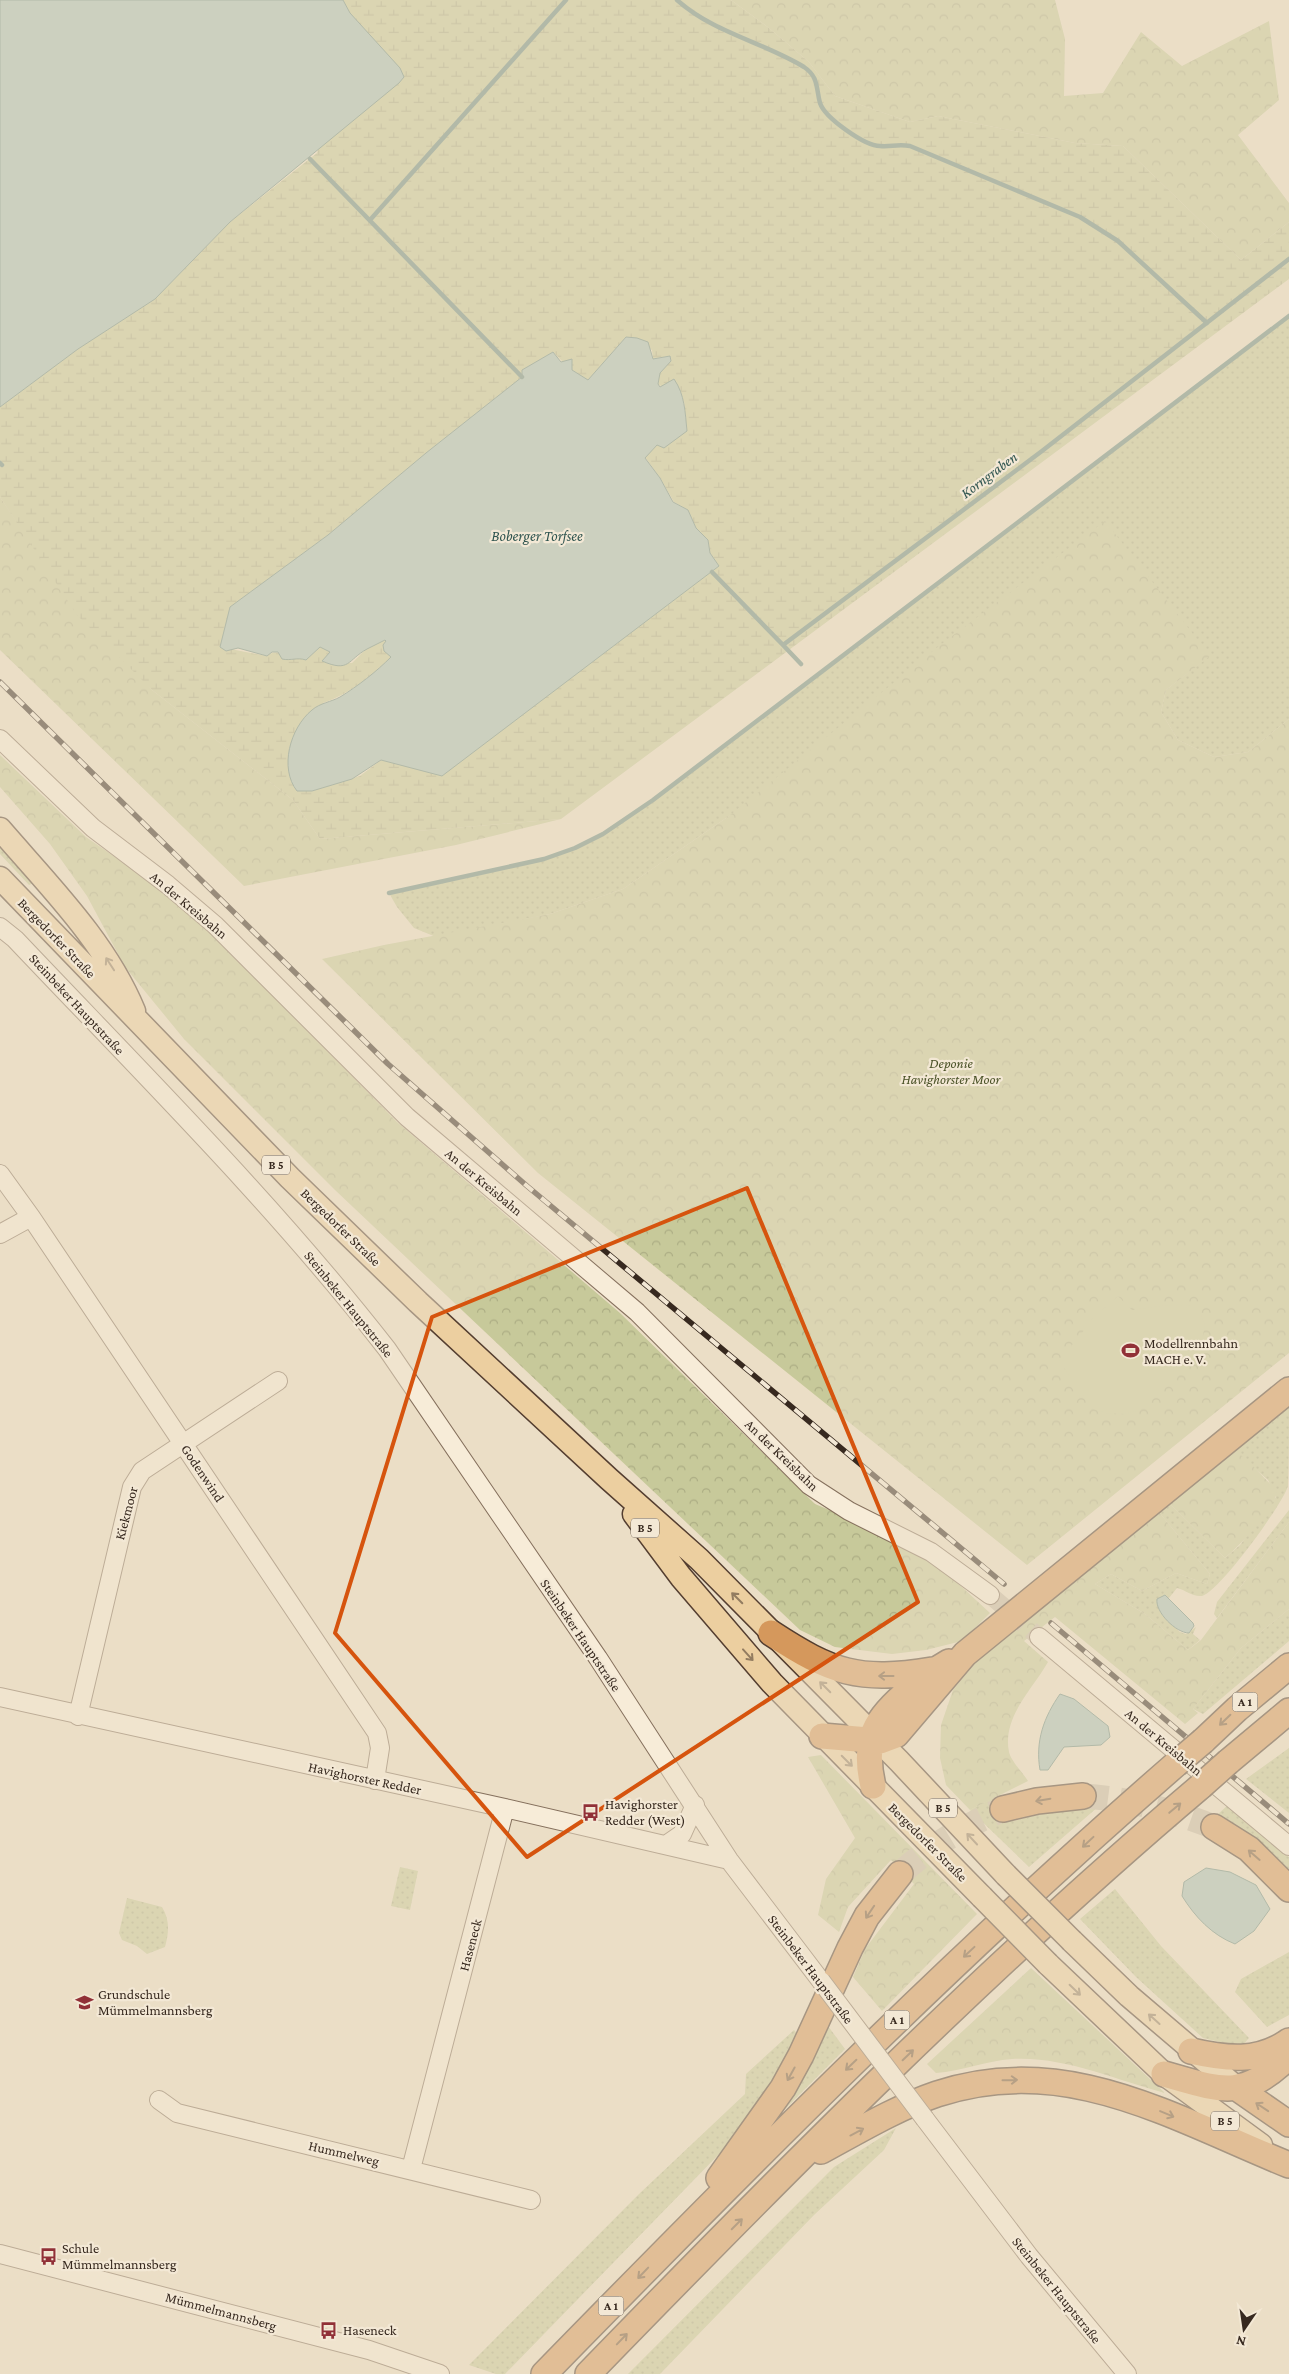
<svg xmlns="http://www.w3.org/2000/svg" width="1289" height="2374" font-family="'Crimson Pro',serif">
<defs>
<pattern id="green-dots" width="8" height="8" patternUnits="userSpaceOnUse" patternTransform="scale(1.25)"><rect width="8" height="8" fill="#c7c99a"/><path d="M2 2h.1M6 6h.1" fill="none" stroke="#acad84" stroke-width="1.8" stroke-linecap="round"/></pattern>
<pattern id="forest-crowns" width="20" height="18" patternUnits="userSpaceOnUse" patternTransform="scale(1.25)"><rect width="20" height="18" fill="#c7c99a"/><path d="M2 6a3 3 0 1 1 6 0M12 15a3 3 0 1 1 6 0" fill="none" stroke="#acad84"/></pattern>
<pattern id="wetland-marsh" width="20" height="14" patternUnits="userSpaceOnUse" patternTransform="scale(1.25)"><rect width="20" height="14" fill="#c7c99a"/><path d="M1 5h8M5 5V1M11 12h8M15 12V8" fill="none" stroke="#acad84"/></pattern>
</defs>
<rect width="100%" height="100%" fill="#ebdec6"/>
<path fill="url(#green-dots)" d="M 1289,316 L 1289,719 L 1248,752 L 1214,757 L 1178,740 L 1161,712 L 1166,690 L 1209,656 L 729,816 L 623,889 L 550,914 L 436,937 L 414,928 L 397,907 L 389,893 L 544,859 L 575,848 L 603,834 L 653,800 Z
M 0,840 L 36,882 L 29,885 L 0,854 Z
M 1289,1402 C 1289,1421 1289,1470 1288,1486 C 1283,1504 1219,1592 1202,1596 C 1192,1597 1186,1590 1177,1588 L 1169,1598 L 1165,1595 L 1165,1617 L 1180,1632 L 1186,1634 L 1196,1627 L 1193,1634 L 1200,1640 L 1188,1650 L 1145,1614 L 1095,1584 L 1111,1574 L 1142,1591 L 1176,1573 L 1207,1584 L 1210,1574 L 1158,1511 L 1167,1501 L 1225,1558 L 1240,1545 L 1276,1497 L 1268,1480 L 1231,1448 Z
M 1289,1510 L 1289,1522 L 1217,1618 L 1214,1614 L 1217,1602 Z
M 1289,1609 L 1289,1641 L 1203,1714 L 1193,1709 L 1241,1648 Z
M 1289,1748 L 1289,1813 L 1246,1779 Z
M 993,1798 L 1003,1818 L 1013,1821 L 1050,1812 L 1099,1806 L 1029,1867 L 970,1810 Z
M 1228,1805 L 1289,1857 L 1289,1870 L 1258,1841 L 1217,1815 Z
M 400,1867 L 418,1871 L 410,1910 L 391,1906 Z
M 1115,1889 L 1161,1946 L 1249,2038 L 1241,2047 L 1203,2038 L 1136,1977 L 1080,1919 Z
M 127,1898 L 162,1907 C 170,1920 169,1932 165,1947 L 147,1954 L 137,1946 L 122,1940 L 119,1933 Z
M 1289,1952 L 1289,2015 L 1267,2027 L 1235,1992 L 1241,1979 Z
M 828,2026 L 845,2049 L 784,2110 L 785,2105 Z
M 794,2030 L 800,2037 L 768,2094 L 723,2150 L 505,2374 L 496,2374 L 469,2365 L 639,2194 L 745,2094 L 746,2074 Z
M 896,2128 L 884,2150 L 814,2215 L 660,2374 L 628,2374 L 834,2167 Z"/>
<path fill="url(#forest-crowns)" d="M 731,0 L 1055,0 L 1065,39 L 1064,96 L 1103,93 L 1141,32 L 1182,66 L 1269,21 L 1279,100 L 1238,135 L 1289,203 L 1289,222 L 1241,260 L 1123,146 L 1075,143 L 938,116 L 910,122 L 835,96 L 809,62 L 769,28 Z
M 0,497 L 39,555 L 152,690 L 293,800 L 320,839 L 561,819 L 456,845 L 244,886 L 0,650 Z
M 1105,521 L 1210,656 L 1166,690 L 1161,712 L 1178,740 L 1214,757 L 1248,752 L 1289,719 L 1289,1353 L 1027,1565 L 538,1173 L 322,959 L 384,945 L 550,914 L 623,889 L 729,816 L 939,646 Z
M 0,755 L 86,837 L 186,906 L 397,1122 L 620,1313 L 815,1504 L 856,1521 L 936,1563 L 990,1613 L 962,1641 L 926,1650 L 892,1654 L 835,1647 L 800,1630 L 335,1190 L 184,1039 L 125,967 L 87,896 L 50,844 L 0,787 Z
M 1231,1448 L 1246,1459 L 1277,1491 C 1275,1510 1240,1545 1225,1558 L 1167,1501 Z
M 1158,1511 L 1210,1574 L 1207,1584 L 1176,1573 L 1142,1591 L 1111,1574 L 1095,1584 L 1145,1614 L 1188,1650 L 1201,1640 L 1289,1522 L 1289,1609 L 1241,1648 L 1193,1709 L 1198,1713 L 1185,1724 L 1055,1617 L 1024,1641 L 1048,1662 C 1032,1690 1002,1717 1009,1752 C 1011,1761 1023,1773 1028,1781 L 970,1810 L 946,1785 L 940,1758 L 941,1725 L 953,1690 L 977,1661 L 1012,1630 Z
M 821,1755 L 977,1914 L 882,2011 L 853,1977 L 865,1949 L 914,1884 L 891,1860 L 848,1907 L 839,1932 L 818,1915 L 826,1879 L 855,1838 L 808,1757 Z
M 1031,1968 L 1165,2093 C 1116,2080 1064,2056 1012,2059 C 986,2061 962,2071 936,2073 L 927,2064 Z"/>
<path fill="url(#wetland-marsh)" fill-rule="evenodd" d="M 343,0 L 731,0 L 769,28 L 809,62 L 835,96 L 910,122 L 938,116 L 1075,143 L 1123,146 L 1241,260 L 1289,222 L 1289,279 L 561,819 L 320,839 L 293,800 L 152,690 L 77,615 L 0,497 L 0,407 L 78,349 L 155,299 L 230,222 L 317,153 L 350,13 ZM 626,337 L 652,350 L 653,359 L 669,356 L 671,361 L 660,373 L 658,384 L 684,401 L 687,431 L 657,445 L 645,457 L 660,478 L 674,502 L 688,510 L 696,528 L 708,540 L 710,553 L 719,566 L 443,775 L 381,760 L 360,776 L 312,791 L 323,703 C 349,694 372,676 391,657 L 386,641 L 385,640 L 366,649 L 352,663 L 323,661 L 331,652 L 320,647 L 306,660 L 298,657 L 290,660 C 282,654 276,649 267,656 L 220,647 L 230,607 L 328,535 L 426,453 L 522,377 L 523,370 L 553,352 L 571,370 L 588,380 Z"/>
<path fill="#c7c99a" d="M 1118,1296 L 1132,1310 L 1168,1305 L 1190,1306 L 1201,1315 L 1205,1325 L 1201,1345 L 1137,1411 L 1122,1414 L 1106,1413 L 1093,1409 L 1059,1361 L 1085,1329 L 1083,1326 Z"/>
<path fill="#a7bfb6" stroke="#6e8d83" d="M 0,0 L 343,0 L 350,13 L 400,68 L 404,77 L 399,83 L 230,222 L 155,299 L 78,349 L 0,407 Z
M 626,337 L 637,338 L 648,342 L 653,359 L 670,356 L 671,361 L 660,373 L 658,384 L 660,387 L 674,379 C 685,395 685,412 687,431 L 664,448 L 657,445 L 645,458 L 660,478 L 673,502 L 688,510 L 696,528 L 708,540 L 710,553 L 719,566 L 442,776 L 381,760 L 352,779 L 312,791 L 297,791 C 279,768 290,728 312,710 C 320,703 331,702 340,697 C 358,686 376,672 391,657 L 384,651 L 383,645 L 386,641 L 385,640 C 379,643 373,646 367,649 C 347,660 350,673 322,661 L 330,652 L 320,647 L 306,660 C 297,657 291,661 282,659 L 278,652 L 272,652 L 267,656 L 238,648 L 226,651 L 220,647 L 230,607 L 328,535 L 426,453 L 522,377 L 522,370 L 553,352 L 561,362 L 572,359 L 572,370 L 588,380 Z
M 1165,1595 L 1193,1623 L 1194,1626 L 1189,1633 C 1176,1633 1155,1612 1157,1599 Z
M 1060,1694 L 1074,1699 L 1108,1726 L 1110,1737 L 1101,1745 L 1064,1747 L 1048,1770 L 1040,1770 C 1035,1741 1044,1717 1060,1694 Z
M 1206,1868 L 1230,1872 L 1256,1885 L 1270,1909 L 1254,1931 L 1235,1944 C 1212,1935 1195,1917 1182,1896 L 1184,1882 Z"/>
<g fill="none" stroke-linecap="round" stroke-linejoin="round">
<path stroke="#6e8d83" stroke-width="4.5" d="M 677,0 C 714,33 763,42 804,67 C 819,77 816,89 820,103 C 825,118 865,146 880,146 C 891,147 897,144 910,146 L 1080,217 L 1118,241 L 1207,323
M 310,159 L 522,377
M 370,220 L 566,0
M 0,463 L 2,465
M 712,572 L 783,645 L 1042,451 L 1289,259
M 783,645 L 801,664
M 389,893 L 544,859 L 575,848 L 603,834 L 653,800 L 1289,316"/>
<path stroke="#c7baa5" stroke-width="18" stroke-dasharray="18 9" stroke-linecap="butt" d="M 990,1595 L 1039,1637"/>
<path stroke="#c7baa5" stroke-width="25" stroke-dasharray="25 12" stroke-linecap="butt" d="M 1083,1796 C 1130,1799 1171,1810 1214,1827
M 900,1874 C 931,1845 964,1827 1003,1809"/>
<defs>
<path id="minor" d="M 0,739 L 93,828 L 168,885 L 215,925 L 407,1117 L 637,1312 L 809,1485 L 849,1511 L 931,1552 L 990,1595
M 0,927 L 15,939 C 142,1073 274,1204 387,1349 L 598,1658 L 729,1860 L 821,1981
M 0,1174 L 31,1217 L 377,1733 L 380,1748 L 375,1780
M 0,1234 L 31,1217
M 1039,1637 L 1289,1846
M 0,1697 L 505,1808 L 729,1860
M 78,1716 L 132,1487 L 142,1471 L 278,1381
M 666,1845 L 682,1834 L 695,1805
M 159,2100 L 177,2113 L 531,2200
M 925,2119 L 1029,2256 L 1127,2374
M 411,2169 L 505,1808
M 0,2254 L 369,2350 L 440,2374"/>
<path id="major" d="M 0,829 C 49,886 105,941 134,1011
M 0,878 L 290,1178 L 418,1302 L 609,1479 L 699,1559 L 899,1761 L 1006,1875
M 634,1514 L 681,1577 L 772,1683 L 982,1897
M 1072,1941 L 1129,1996 L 1237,2088
M 1048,1964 L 1164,2074 L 1261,2145"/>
<path id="highway" d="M 771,1633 C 832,1673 859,1682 932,1670
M 822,1736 L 880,1741 L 896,1735 L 965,1654 L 1289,1390
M 1203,1741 L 1237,1709 L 1289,1666
M 1228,1762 L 1289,1711
M 873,1786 C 862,1740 875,1718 911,1689 C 923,1679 935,1670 949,1662
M 1003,1809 L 1037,1801 L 1083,1796
M 1214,1827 L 1249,1849 L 1289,1889
M 1191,2051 C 1226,2059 1258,2063 1289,2041
M 1164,2074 C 1220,2090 1244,2101 1289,2056
M 1237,2088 L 1289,2124
M 821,2151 C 858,2131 896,2108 937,2094 C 1065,2051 1173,2118 1289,2165
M 719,2178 L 783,2088 L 801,2055 L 850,1948 L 867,1916 L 900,1874
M 544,2374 C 749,2164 955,1956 1176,1764
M 588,2374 C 785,2171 986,1968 1201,1786"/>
</defs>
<use href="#minor" stroke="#85705d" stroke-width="20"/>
<use href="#major" stroke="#543e30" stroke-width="25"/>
<use href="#highway" stroke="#543e30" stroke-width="28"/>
<use href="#minor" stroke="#f7ecd8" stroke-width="18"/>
<use href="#major" stroke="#eccfa0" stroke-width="22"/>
<use href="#highway" stroke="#d5985c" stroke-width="25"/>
<defs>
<path id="rail" d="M 0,682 L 388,1064 L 527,1186 L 1004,1584
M 1051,1623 L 1289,1824"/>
</defs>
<use href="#rail" stroke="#37291f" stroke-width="5.5"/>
<use href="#rail" stroke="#f3e8d5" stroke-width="4" stroke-dasharray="11" stroke-linecap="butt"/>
<defs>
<path id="minor-bridge" d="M 821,1981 L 925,2119"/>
<path id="major-bridge" d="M 1006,1875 L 1072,1941
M 982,1897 L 1048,1964"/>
<path id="highway-bridge" d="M 1176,1764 L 1203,1741
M 1201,1786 L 1228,1762"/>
</defs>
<use href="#minor-bridge" stroke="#85705d" stroke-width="20" stroke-linecap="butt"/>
<use href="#major-bridge" stroke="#543e30" stroke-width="25" stroke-linecap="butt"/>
<use href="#highway-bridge" stroke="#543e30" stroke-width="28" stroke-linecap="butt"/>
<use href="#minor-bridge" stroke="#f7ecd8" stroke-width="18"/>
<use href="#major-bridge" stroke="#eccfa0" stroke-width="22"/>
<use href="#highway-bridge" stroke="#d5985c" stroke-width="25"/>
</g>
<defs><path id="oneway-shaft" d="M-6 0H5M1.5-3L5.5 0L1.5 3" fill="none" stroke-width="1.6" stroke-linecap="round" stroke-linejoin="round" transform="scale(1.25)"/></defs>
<g stroke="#927c60">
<use href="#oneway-shaft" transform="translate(110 964) rotate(-123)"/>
<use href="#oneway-shaft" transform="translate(737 1598) rotate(-135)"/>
<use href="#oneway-shaft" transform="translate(748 1655) rotate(48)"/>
<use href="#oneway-shaft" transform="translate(825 1687) rotate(-135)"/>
<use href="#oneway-shaft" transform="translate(847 1761) rotate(45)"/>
<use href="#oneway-shaft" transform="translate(972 1839) rotate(-133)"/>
<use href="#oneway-shaft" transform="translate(1075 1990) rotate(44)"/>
<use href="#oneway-shaft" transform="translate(1154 2019) rotate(-138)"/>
</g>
<g stroke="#765537">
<use href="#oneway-shaft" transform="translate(886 1676) rotate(-180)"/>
<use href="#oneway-shaft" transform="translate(1225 1720) rotate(136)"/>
<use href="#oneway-shaft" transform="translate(1043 1800) rotate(170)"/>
<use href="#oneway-shaft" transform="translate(1175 1808) rotate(-40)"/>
<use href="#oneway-shaft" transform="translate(1088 1842) rotate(137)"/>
<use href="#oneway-shaft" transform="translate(1254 1855) rotate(-139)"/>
<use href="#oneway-shaft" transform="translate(870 1912) rotate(124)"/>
<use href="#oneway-shaft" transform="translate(969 1952) rotate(137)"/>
<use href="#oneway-shaft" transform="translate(908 2055) rotate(-44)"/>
<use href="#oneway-shaft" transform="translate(851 2065) rotate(136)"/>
<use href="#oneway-shaft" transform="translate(791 2074) rotate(119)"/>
<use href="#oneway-shaft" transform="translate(1010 2080) rotate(-1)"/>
<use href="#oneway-shaft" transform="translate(1262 2107) rotate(-146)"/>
<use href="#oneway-shaft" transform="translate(1167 2114) rotate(23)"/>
<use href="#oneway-shaft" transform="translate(857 2132) rotate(-28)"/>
<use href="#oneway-shaft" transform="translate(737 2224) rotate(-45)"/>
<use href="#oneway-shaft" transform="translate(643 2273) rotate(134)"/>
<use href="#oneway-shaft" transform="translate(622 2339) rotate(-46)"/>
</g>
<path d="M0 0H1289V2374H0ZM 747,1188 L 918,1602 L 527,1857 L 335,1633 L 432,1317 Z" fill="#ebdec6" fill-opacity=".55" fill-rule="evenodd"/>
<path fill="none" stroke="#d6540e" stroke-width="4" stroke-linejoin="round" d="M 747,1188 L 918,1602 L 527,1857 L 335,1633 L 432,1317 Z"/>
<defs>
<symbol id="stadium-bare" viewBox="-9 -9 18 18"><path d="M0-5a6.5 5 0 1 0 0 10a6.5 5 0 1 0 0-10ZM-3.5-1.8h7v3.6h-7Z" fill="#913037" stroke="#f3e8d5" stroke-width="2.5" paint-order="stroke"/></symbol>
<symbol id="bus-bare" viewBox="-9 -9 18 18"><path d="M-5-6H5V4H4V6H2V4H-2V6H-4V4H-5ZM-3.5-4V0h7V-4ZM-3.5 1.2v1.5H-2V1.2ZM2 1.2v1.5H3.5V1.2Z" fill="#913037" stroke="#f3e8d5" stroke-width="2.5" paint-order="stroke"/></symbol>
<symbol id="school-bare" viewBox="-9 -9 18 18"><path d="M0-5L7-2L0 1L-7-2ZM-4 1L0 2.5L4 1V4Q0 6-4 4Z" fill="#913037" stroke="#f3e8d5" stroke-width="2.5" paint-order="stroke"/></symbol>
</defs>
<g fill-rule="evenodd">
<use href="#stadium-bare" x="1118" y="1338" width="25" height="25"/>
<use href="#bus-bare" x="578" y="1800" width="25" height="25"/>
<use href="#school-bare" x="72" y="1990" width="25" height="25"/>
<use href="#bus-bare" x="36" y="2244" width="25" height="25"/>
<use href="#bus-bare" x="316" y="2318" width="25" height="25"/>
</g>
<g text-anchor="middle" stroke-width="4.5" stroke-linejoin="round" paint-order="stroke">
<g fill="#f3e8d5" stroke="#6f6256" stroke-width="1">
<rect x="262" y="1155.5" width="28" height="19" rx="4"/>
<rect x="631" y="1518.5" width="28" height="19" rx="4"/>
<rect x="1232.5" y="1692.5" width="25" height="19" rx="4"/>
<rect x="929" y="1798.5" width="28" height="19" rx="4"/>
<rect x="884.5" y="2010.5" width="25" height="19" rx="4"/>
<rect x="1211" y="2111.5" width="28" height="19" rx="4"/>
<rect x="598.5" y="2296.5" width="25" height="19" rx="4"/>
</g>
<g font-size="12" font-weight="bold" fill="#37291f">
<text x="276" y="1169">B 5</text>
<text x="645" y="1532">B 5</text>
<text x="1245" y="1706">A 1</text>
<text x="943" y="1812">B 5</text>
<text x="897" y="2024">A 1</text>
<text x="1225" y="2125">B 5</text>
<text x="611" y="2310">A 1</text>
</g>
<g font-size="14" fill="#37291f" stroke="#f3e8d5">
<text transform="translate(189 905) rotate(40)" y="5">An der Kreisbahn</text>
<text transform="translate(57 938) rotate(46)" y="5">Bergedorfer Straße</text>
<text transform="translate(77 1004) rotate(47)" y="5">Steinbeker Hauptstraße</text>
<text transform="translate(484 1182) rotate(40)" y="5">An der Kreisbahn</text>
<text transform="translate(341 1227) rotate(44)" y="5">Bergedorfer Straße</text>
<text transform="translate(349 1304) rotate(51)" y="5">Steinbeker Hauptstraße</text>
<text transform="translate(782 1455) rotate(44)" y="5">An der Kreisbahn</text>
<text transform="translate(203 1473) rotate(56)" y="5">Godenwind</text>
<text transform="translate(126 1513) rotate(-75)" y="5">Kiekmoor</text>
<text transform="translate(581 1635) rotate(56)" y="5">Steinbeker Hauptstraße</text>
<text transform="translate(1164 1742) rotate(40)" y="5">An der Kreisbahn</text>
<text transform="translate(365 1778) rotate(12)" y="5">Havighorster Redder</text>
<text transform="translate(928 1842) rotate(45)" y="5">Bergedorfer Straße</text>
<text transform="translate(470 1945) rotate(-75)" y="5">Haseneck</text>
<text transform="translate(811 1969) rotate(53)" y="5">Steinbeker Hauptstraße</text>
<text transform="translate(344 2153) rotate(13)" y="5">Hummelweg</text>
<text transform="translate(1057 2290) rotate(51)" y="5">Steinbeker Hauptstraße</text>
<text transform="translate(221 2311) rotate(15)" y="5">Mümmelmannsberg</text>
</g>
<g font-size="14" font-style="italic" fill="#4a5227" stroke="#f3e8d5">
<text x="951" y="1068">Deponie<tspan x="951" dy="16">Havighorster Moor</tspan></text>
</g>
<g font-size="14" fill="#37291f" stroke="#f3e8d5" text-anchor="start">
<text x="1144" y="1348">Modellrennbahn<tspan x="1144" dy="16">MACH e. V.</tspan></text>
<text x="605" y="1809">Havighorster<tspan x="605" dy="16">Redder (West)</tspan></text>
<text x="98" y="1999">Grundschule<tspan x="98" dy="16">Mümmelmannsberg</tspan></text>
<text x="62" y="2253">Schule<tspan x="62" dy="16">Mümmelmannsberg</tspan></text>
<text x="343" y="2335">Haseneck</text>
</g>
<g font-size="15" font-style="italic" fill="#305550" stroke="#f3e8d5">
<text transform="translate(989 475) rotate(-37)" y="5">Korngraben</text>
<text x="537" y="541">Boberger Torfsee</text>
</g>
</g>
<g transform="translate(1244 2329) rotate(193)" stroke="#f3e8d5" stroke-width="4" paint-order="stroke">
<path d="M0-4L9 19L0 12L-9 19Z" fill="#37291f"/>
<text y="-8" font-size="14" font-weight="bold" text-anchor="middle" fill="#37291f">N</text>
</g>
</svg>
